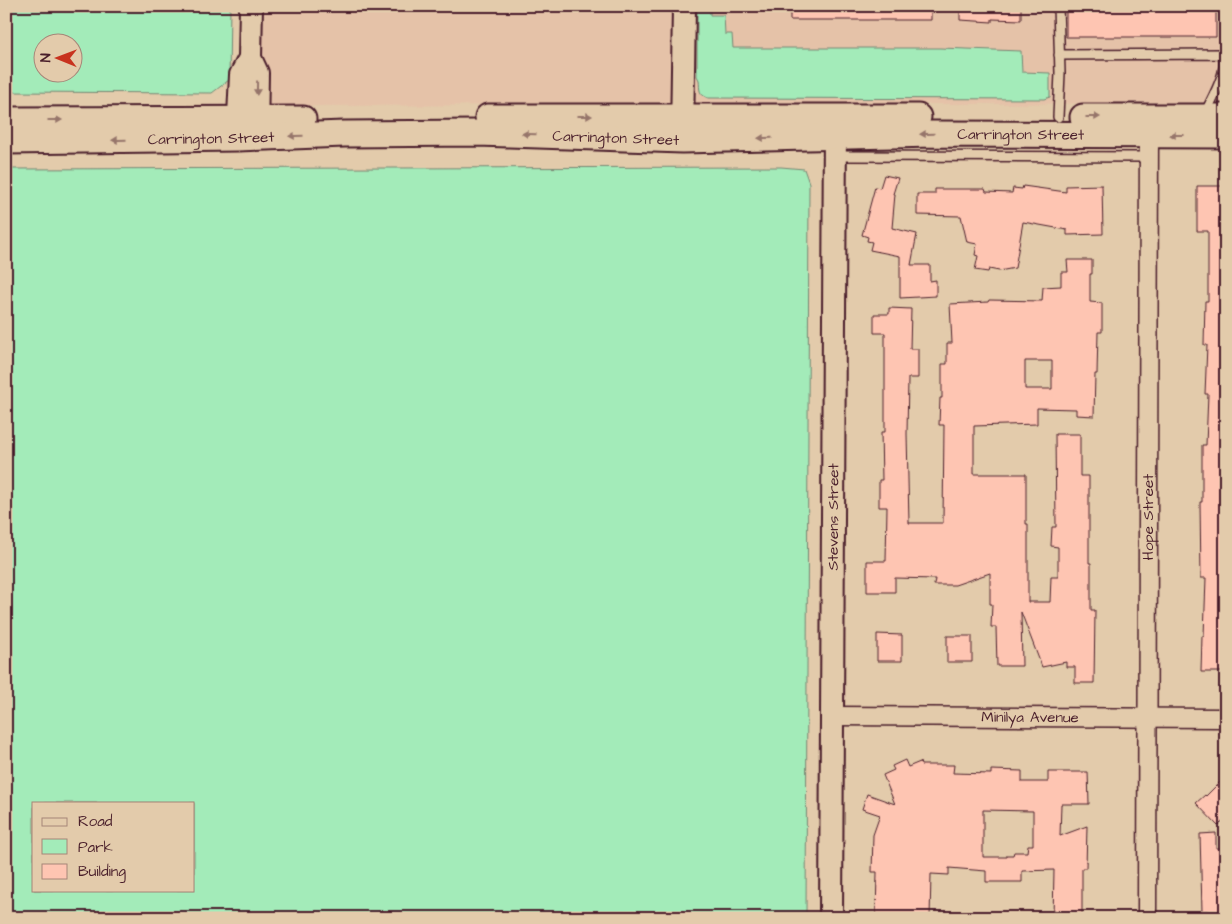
<svg xmlns="http://www.w3.org/2000/svg" width="1232" height="924" font-family="'Architects Daughter',sans-serif">
<rect width="100%" height="100%" fill="#e3cbab"/>
<filter id="ink" filterUnits="userSpaceOnUse"><feTurbulence type="fractalNoise" baseFrequency=".02" numOctaves="2"/><feDisplacementMap in="SourceGraphic" scale="10" xChannelSelector="R" yChannelSelector="G"/><feConvolveMatrix kernelMatrix="1 2 1 2 8 2 1 2 1" color-interpolation-filters="sRGB"/></filter>
<g filter="url(#ink)">
<path fill="#e5c2a8" d="M 263,6 L 1226,6 L 1226,103 L 262,106 Z"/>
<path fill="#a3ebb9" stroke="#768572" fill-rule="evenodd" d="M 6,6 L 230,6 L 229,80 L 212,93 L 6,92 ZM 42,42 L 72,42 L 72,72 L 42,72 Z
M 697,6 L 710,6 L 710,15 L 724,15 L 725,34 L 732,34 L 733,48 L 940,48 L 1021,51 L 1022,72 L 1050,73 L 1050,97 L 1044,99 L 708,98 C 698,94 700,90 699,80 L 697,76 Z
M 781,167 L 804,169 L 809,183 L 806,918 L 6,918 L 6,169 ZM 34,803 L 194,803 L 194,890 L 34,890 Z"/>
<path fill="#fec5b2" stroke="#4a1f2b" fill-rule="evenodd" d="M 790,6 L 931,6 L 931,20 L 790,20 Z
M 960,6 L 1021,6 L 1021,20 L 992,19 L 992,22 L 960,20 Z
M 1066,6 L 1216,6 L 1216,37 L 1066,37 Z
M 884,175 L 898,178 L 893,194 L 895,194 L 892,228 L 917,234 L 911,265 L 930,265 L 930,281 L 936,280 L 936,296 L 900,298 L 900,256 L 870,250 L 872,242 L 867,241 L 868,237 L 862,235 L 875,187 L 880,188 Z
M 1102,185 L 1103,234 L 1067,235 L 1067,230 L 1023,222 L 1015,268 L 999,271 L 989,269 L 988,272 L 975,270 L 978,256 L 975,255 L 977,244 L 967,242 L 961,216 L 917,215 L 917,194 L 935,194 L 935,189 L 985,189 L 986,192 L 1012,193 L 1013,188 L 1022,189 L 1023,186 L 1066,192 L 1066,186 Z
M 1197,186 L 1226,186 L 1226,216 L 1223,216 L 1223,252 L 1226,252 L 1226,672 L 1201,672 L 1202,636 L 1204,636 L 1206,578 L 1201,578 L 1200,502 L 1202,502 L 1202,445 L 1206,445 L 1208,394 L 1205,394 L 1207,345 L 1204,345 L 1205,301 L 1208,301 L 1208,231 L 1197,231 Z
M 1067,260 L 1092,260 L 1092,274 L 1090,274 L 1090,302 L 1102,303 L 1102,332 L 1098,332 L 1097,374 L 1095,374 L 1094,416 L 1076,415 L 1076,409 L 1037,408 L 1037,424 L 974,426 L 974,474 L 1026,474 L 1026,524 L 1028,524 L 1028,602 L 1050,602 L 1051,577 L 1058,577 L 1058,547 L 1051,546 L 1052,527 L 1056,527 L 1055,434 L 1080,434 L 1080,476 L 1089,476 L 1089,563 L 1091,563 L 1091,610 L 1095,610 L 1094,683 L 1075,683 L 1075,667 L 1066,667 L 1066,662 L 1042,667 L 1021,612 L 1022,666 L 997,666 L 996,627 L 991,627 L 992,604 L 990,604 L 990,573 L 955,585 L 934,585 L 935,579 L 895,578 L 895,592 L 867,592 L 867,561 L 886,561 L 887,507 L 879,507 L 879,480 L 882,480 L 881,432 L 885,432 L 885,333 L 874,333 L 874,314 L 889,314 L 889,308 L 911,309 L 910,349 L 918,349 L 918,378 L 908,378 L 907,434 L 909,523 L 943,523 L 944,425 L 939,425 L 940,398 L 942,398 L 942,364 L 947,364 L 947,343 L 952,343 L 950,304 L 988,302 L 989,300 L 1042,301 L 1043,287 L 1061,286 L 1061,272 L 1068,272 ZM 1025,361 L 1052,361 L 1052,389 L 1025,389 Z
M 877,634 L 902,635 L 902,661 L 877,661 Z
M 947,636 L 972,636 L 972,662 L 947,662 Z
M 905,760 L 908,767 L 920,762 L 921,765 L 954,765 L 953,773 L 991,774 L 991,770 L 1022,771 L 1022,782 L 1048,782 L 1048,772 L 1088,772 L 1089,804 L 1061,804 L 1060,836 L 1087,826 L 1086,868 L 1082,868 L 1082,918 L 1053,918 L 1054,870 L 1022,871 L 1022,882 L 986,882 L 986,871 L 949,868 L 949,875 L 931,874 L 930,918 L 876,918 L 877,872 L 872,872 L 873,835 L 880,815 L 862,809 L 867,794 L 895,804 L 883,775 L 894,770 L 892,766 ZM 983,810 L 1033,811 L 1033,845 L 1028,845 L 1027,852 L 1014,852 L 1013,855 L 1007,855 L 1007,857 L 983,857 Z
M 1226,776 L 1226,818 L 1218,826 L 1196,803 L 1205,795 L 1206,796 Z
M 1216,833 L 1216,848 L 1226,848 L 1226,918 L 1207,918 L 1208,911 L 1202,911 L 1200,834 Z"/>
<g fill="none" stroke-linecap="round" stroke-linejoin="round">
<defs>
<path id="service" d="M 1058,6 L 1060,73 L 1058,117
M 1059,55 L 1220,54 L 1223,55 C 1229,71 1212,98 1205,114
M 835,156 L 1149,157"/>
<g id="minor">
<path id="s1" d="M 832,716 L 1226,718"/>
<path id="s2" d="M 1147,918 L 1149,123"/>
</g>
<g id="tertiary">
<path d="M 251,6 L 250,58 L 257,73 L 256,136"/>
<path d="M 682,135 L 684,6"/>
<path d="M 238,137 L 241,75 L 250,58"/>
<path id="s3" d="M 831,918 L 835,119"/>
</g>
<g id="secondary">
<path d="M 488,117 L 918,117"/>
<path d="M 1083,117 L 1223,117"/>
<path d="M 6,120 L 303,119"/>
<path id="s4" d="M 6,141 L 238,138 L 344,134 L 478,133 L 682,140 L 933,134 L 1226,135"/>
</g>
</defs>
<use href="#service" stroke="#4a1f2b" stroke-width="12"/>
<use href="#minor" stroke="#4a1f2b" stroke-width="21"/>
<use href="#tertiary" stroke="#4a1f2b" stroke-width="26"/>
<use href="#secondary" stroke="#4a1f2b" stroke-width="29"/>
<use href="#service" stroke="#e3cbab" stroke-width="9"/>
<use href="#minor" stroke="#e3cbab" stroke-width="18"/>
<use href="#tertiary" stroke="#e3cbab" stroke-width="22"/>
<use href="#secondary" stroke="#e3cbab" stroke-width="25"/>
</g>
<defs><path id="oneway-solid" d="M-6-.8H1V-3.2L6.5 0L1 3.2V.8H-6Z" transform="scale(1.25)"/></defs>
<g fill="#96756b">
<use href="#oneway-solid" transform="translate(257 88) rotate(91)"/>
<use href="#oneway-solid" transform="translate(585 116)"/>
<use href="#oneway-solid" transform="translate(1093 117)"/>
<use href="#oneway-solid" transform="translate(55 120)"/>
<use href="#oneway-solid" transform="translate(529 134) rotate(-179)"/>
<use href="#oneway-solid" transform="translate(927 134) rotate(179)"/>
<use href="#oneway-solid" transform="translate(1177 135) rotate(-180)"/>
<use href="#oneway-solid" transform="translate(296 136) rotate(178)"/>
<use href="#oneway-solid" transform="translate(765 138) rotate(178)"/>
<use href="#oneway-solid" transform="translate(119 140) rotate(179)"/>
</g>
</g>
<g text-anchor="middle" stroke-width="4" stroke-linejoin="round" paint-order="stroke">
<g font-size="15" fill="#4a1f2b" stroke="#e3cbab">
<text dy="5" stroke="none"><textPath href="#s4" startOffset="1015">Carrington Street</textPath></text>
<text dy="5" stroke="none"><textPath href="#s4" startOffset="610">Carrington Street</textPath></text>
<text dy="5" stroke="none"><textPath href="#s4" startOffset="205">Carrington Street</textPath></text>
<text dy="5" stroke="none"><textPath href="#s3" startOffset="401">Stevens Street</textPath></text>
<text dy="5" stroke="none"><textPath href="#s2" startOffset="401">Hope Street</textPath></text>
<text dy="5" stroke="none"><textPath href="#s1" startOffset="198">Minilya Avenue</textPath></text>
</g>
</g>
<rect width="1232" height="924" fill="none" stroke="#e3cbab" stroke-width="25"/>
<rect x="12" y="12" width="1207" height="899" fill="none" stroke="#4a1f2b" stroke-width="2" filter="url(#ink)"/>
<rect x="32" y="802" width="162" height="90" fill="#e3cbab" stroke="#a68678"/>
<rect x="42" y="818" width="25" height="8" fill="#e3cbab" stroke="#a68678"/>
<text x="78" y="826" font-size="15" fill="#4a1f2b">Road</text>
<rect x="42" y="839" width="25" height="15" fill="#a3ebb9" stroke="#a68678"/>
<text x="78" y="852" font-size="15" fill="#4a1f2b">Park</text>
<rect x="42" y="864" width="25" height="15" fill="#fec5b2" stroke="#a68678"/>
<text x="78" y="876" font-size="15" fill="#4a1f2b">Building</text>
<g transform="translate(58 58) rotate(271)"><circle r="24" fill="#e3cbab" stroke="#a68678"/>
<path d="M0-4L9 19L0 12L-9 19Z" fill="#c8321e"/>
<text y="-8" font-size="14" font-weight="bold" text-anchor="middle" fill="#4a1f2b">N</text>
</g>
</svg>
